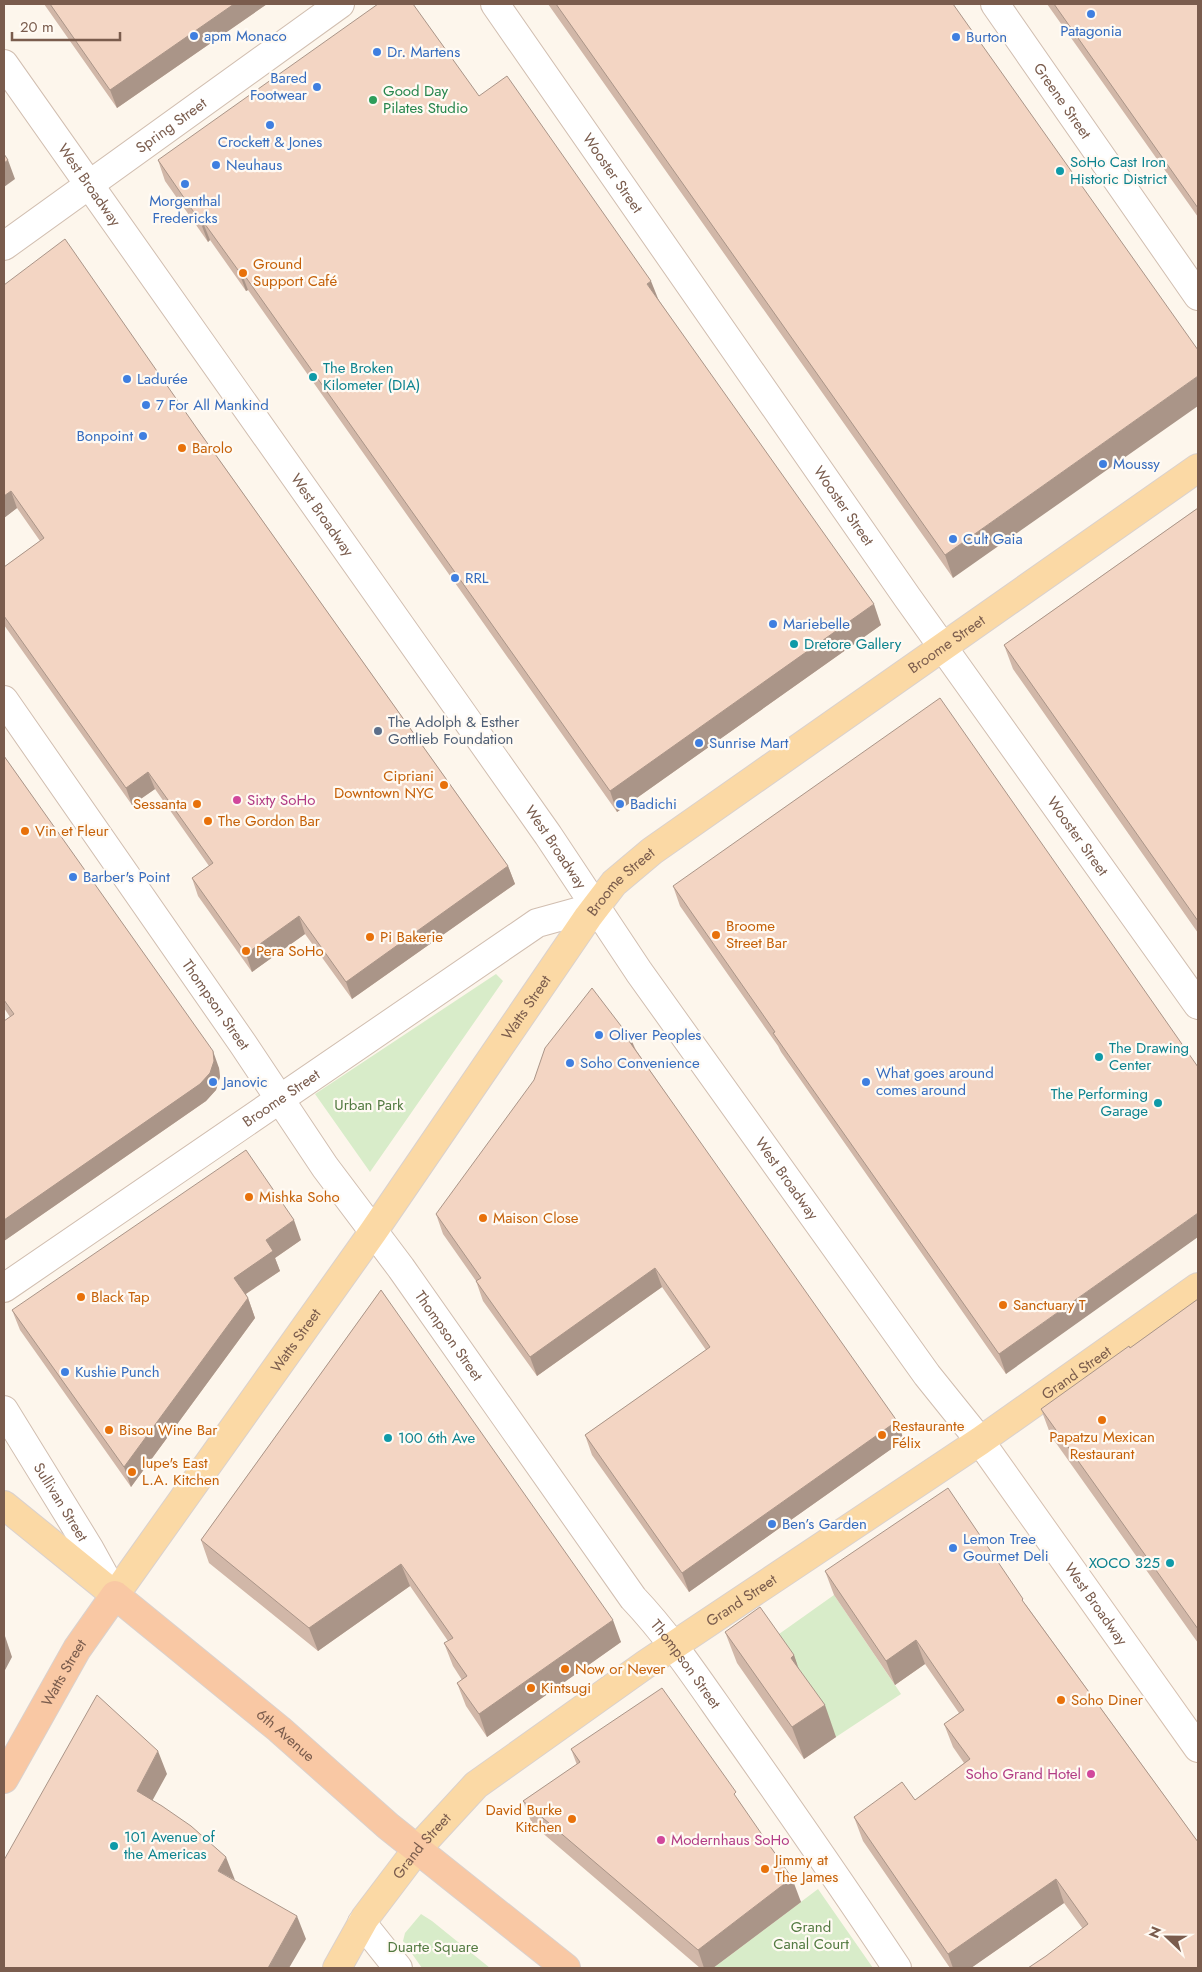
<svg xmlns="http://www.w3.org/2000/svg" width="1202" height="1972" font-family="Jost,sans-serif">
<rect width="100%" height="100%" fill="#fdf6ec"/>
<path fill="#d8ecc9" d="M 496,974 L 503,981 L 370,1172 L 315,1094 Z
M 834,1595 L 901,1694 L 836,1737 L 802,1689 L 772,1639 Z
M 818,1889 L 873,1968 L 713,1968 Z
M 421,1914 L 432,1921 L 490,1968 L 422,1968 L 403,1941 L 405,1933 Z"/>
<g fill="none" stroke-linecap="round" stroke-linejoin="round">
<defs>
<g id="pedestrian">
<path id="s1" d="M 4,1410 L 89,1548 L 115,1595"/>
<path d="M 362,1923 L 398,1968"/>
</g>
<g id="minor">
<path id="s2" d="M 495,4 L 907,597 L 1198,1005"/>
<path id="s3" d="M 995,4 L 1198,296"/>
<path id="s4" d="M 4,64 L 548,835 L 639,972 L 927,1375 L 980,1441"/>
<path id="s5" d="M 4,246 L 340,4"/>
<path id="s6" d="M 4,700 L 243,1044 L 325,1167 L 401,1268 L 633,1598 C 671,1638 702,1686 734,1731 C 789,1809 844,1888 897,1968"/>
<path id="s7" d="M 4,1288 L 537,923 L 595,907"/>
</g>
<g id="secondary">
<path id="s8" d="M 980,1441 L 1198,1748"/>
</g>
<g id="primary">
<path id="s9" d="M 4,1505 L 115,1595 L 373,1232 L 588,917 L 614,883 L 652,851 L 1198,468"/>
<path id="s10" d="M 337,1968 L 365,1918 L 418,1848 L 476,1785 L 646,1664 L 980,1441 L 1198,1287"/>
</g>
<g id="trunk">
<path id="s11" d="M 4,1779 L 77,1649 L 115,1595 L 279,1729 L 388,1826 L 566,1968"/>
</g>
</defs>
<use href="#pedestrian" stroke="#d1beb0" stroke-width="30"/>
<use href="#minor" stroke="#d1beb0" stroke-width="30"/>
<use href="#secondary" stroke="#d6c0b0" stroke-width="30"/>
<use href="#primary" stroke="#dad1cd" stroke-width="30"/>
<use href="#trunk" stroke="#dad1cd" stroke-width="30"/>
<use href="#pedestrian" stroke="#fff" stroke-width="28"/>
<use href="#minor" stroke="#fff" stroke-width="28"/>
<use href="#secondary" stroke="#fff" stroke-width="28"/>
<use href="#primary" stroke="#fbd9a5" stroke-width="28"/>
<use href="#trunk" stroke="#f9c8a4" stroke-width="28"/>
</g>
<path fill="#d1b7a8" d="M 44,4 L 267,4 L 117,108 Z
M 548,4 L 953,4 L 953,578 Z
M 1047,4 L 1198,4 L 1198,217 Z
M 479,96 L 658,299 L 881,625 L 617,812 L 248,290 L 246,291 L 210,240 L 208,242 L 165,181 L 158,160 Z
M 4,285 L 198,430 L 508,866 L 515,884 L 352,999 L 305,934 L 252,972 L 198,896 L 192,878 L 209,866 L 155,789 L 132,805 L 4,625 L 4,567 L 40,541 L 17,508 L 4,518 Z
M 1198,508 L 1198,933 L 1013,669 L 1004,645 Z
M 4,756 L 219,1068 L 220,1077 L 216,1090 L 206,1101 L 4,1241 L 4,1021 L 10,1017 L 4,1008 Z
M 673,886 L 1198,1067 L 1006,1374 L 781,1052 L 778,1046 L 680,906 Z
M 631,1039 L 636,1050 L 904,1440 L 689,1592 L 592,1455 L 585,1435 L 706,1350 L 662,1287 L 537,1376 L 483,1301 L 476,1281 L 443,1234 L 436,1214 Z
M 301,1240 L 275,1258 L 280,1271 L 246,1294 L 248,1298 L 255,1318 L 131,1487 L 20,1330 L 12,1310 Z
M 381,1290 L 621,1642 L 487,1737 L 466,1706 L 457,1683 L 462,1680 L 453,1666 L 444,1643 L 448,1641 L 410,1586 L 318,1651 L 209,1563 L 201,1540 Z
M 1198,1299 L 1198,1643 L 1051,1436 L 1041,1409 L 1130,1348 Z
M 825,1571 L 1026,1605 L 1198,1842 L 1046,1956 L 1083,1929 L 1064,1903 L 971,1968 L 950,1968 L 863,1841 L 854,1817 L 915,1800 L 964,1763 L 953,1747 L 944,1724 L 959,1713 L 925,1664 L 895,1685 L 834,1595 Z
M 725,1632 L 794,1655 L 798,1668 L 836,1737 L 804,1759 L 737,1663 Z
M 571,1749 L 739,1801 L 801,1902 L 713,1968 L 700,1968 L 532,1824 L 523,1801 L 577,1765 Z"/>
<path fill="#aa9588" d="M 234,4 L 267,4 L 117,108 L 110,90 Z
M 8,160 L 15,179 L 4,187 L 4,163 Z
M 202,220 L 210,240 L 208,242 L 200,221 Z
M 240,269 L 248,290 L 246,291 L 238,270 Z
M 651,281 L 659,301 L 647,284 Z
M 1198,376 L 1198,406 L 953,578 L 945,555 Z
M 11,491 L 17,508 L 4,518 L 4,496 Z
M 874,604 L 881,625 L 617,812 L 610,791 Z
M 148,772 L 155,789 L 132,805 L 126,788 Z
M 508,866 L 515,884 L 352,999 L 346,982 Z
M 299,916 L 305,934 L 252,972 L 246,954 Z
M 631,1039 L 638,1058 L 629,1041 Z
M 213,1051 L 219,1068 L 220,1077 L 216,1090 L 206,1101 L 4,1241 L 4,1220 Z
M 1198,1213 L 1198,1237 L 1006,1374 L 999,1354 Z
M 294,1220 L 301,1240 L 275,1258 L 280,1271 L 241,1297 L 234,1278 L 266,1240 Z
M 655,1268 L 662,1287 L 537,1376 L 530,1357 Z
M 248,1298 L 255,1318 L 131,1487 L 124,1467 Z
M 897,1421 L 904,1440 L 689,1592 L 682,1573 Z
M 401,1564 L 410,1586 L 318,1651 L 309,1628 Z
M 613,1620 L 621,1642 L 487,1737 L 479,1714 Z
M 4,1633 L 12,1657 L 4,1672 Z
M 916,1640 L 925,1664 L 895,1685 L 886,1661 Z
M 794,1655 L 805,1687 L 791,1658 Z
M 825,1705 L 836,1737 L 804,1759 L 792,1727 Z
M 158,1751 L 167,1774 L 145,1814 L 137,1791 Z
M 226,1857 L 235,1880 L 218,1871 Z
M 792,1878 L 801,1902 L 713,1968 L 704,1968 L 698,1950 Z
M 1056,1879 L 1064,1903 L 971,1968 L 953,1968 L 948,1954 Z
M 297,1916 L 306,1939 L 289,1968 L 268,1968 Z"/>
<path fill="#f3d5c3" stroke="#aa9588" d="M 50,4 L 234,4 L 110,90 Z
M 378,4 L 413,4 L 479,96 L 507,76 L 651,281 L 647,284 L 874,604 L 610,791 L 240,269 L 238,270 L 202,220 L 200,221 L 158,160 Z
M 556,4 L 953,4 L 1198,350 L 1198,376 L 945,555 Z
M 1054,4 L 1198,4 L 1198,208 Z
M 4,154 L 8,160 L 4,163 Z
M 65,239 L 198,430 L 508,866 L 346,982 L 299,916 L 246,954 L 192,878 L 213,863 L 148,772 L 126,788 L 4,616 L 4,567 L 44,538 L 11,491 L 4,496 L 4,285 Z
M 1198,508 L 1198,921 L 1004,645 Z
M 940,698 L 1198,1067 L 1198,1213 L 999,1354 L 773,1033 L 775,1032 L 673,886 Z
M 4,756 L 213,1051 L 214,1061 L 210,1073 L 200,1084 L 4,1220 L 4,1021 L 14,1014 L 4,1000 Z
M 592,988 L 631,1039 L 629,1041 L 897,1421 L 682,1573 L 585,1435 L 710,1347 L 655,1268 L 530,1357 L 476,1281 L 481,1278 L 436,1214 L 534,1080 L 545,1048 Z
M 246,1150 L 294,1220 L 266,1240 L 273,1251 L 234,1278 L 248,1298 L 124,1467 L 12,1310 Z
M 381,1290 L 613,1620 L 479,1714 L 457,1683 L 467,1676 L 444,1643 L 453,1638 L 401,1564 L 309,1628 L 201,1540 Z
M 1198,1299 L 1198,1629 L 1041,1409 L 1129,1346 L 1130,1348 Z
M 948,1488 L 1023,1599 L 1022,1600 L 1198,1842 L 1198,1968 L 1028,1968 L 1046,1956 L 1088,1924 L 1056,1879 L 948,1954 L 854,1817 L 902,1782 L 915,1800 L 970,1759 L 944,1724 L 964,1710 L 916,1640 L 886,1661 L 825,1571 Z
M 760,1607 L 794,1655 L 791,1658 L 825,1705 L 792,1727 L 725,1632 Z
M 662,1688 L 736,1792 L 734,1794 L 792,1878 L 698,1950 L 523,1801 L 580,1762 L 571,1749 Z
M 97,1695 L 158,1751 L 137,1791 L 162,1806 L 191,1826 L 226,1857 L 218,1871 L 297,1916 L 268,1968 L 4,1968 L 4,1860 Z"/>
<g fill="#3f7fe0" stroke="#fffaf3" stroke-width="2">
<circle cx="1091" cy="14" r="5"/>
<circle cx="194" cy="36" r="5"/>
<circle cx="956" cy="37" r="5"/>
<circle cx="377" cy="52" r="5"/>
<circle cx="317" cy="87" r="5"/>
<circle cx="270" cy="125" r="5"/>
<circle cx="216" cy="165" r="5"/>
<circle cx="185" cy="184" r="5"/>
<circle cx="127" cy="379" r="5"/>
<circle cx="146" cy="405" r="5"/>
<circle cx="143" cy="436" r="5"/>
<circle cx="1103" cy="464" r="5"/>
<circle cx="953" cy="539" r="5"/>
<circle cx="455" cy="578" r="5"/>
<circle cx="773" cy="624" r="5"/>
<circle cx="699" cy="743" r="5"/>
<circle cx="620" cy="804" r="5"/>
<circle cx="73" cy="877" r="5"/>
<circle cx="599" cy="1035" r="5"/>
<circle cx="570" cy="1063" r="5"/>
<circle cx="213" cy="1082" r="5"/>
<circle cx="866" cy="1082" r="5"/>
<circle cx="65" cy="1372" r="5"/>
<circle cx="772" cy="1524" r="5"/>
<circle cx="953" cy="1548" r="5"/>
</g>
<circle fill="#2e9e5b" stroke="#fffaf3" stroke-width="2" cx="373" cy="100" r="5"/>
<g fill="#0f9aa8" stroke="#fffaf3" stroke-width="2">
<circle cx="1060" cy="171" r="5"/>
<circle cx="313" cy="377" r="5"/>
<circle cx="794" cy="644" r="5"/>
<circle cx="1099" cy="1057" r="5"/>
<circle cx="1158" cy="1103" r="5"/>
<circle cx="388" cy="1438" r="5"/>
<circle cx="1170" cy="1563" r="5"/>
<circle cx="114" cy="1846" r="5"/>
</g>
<g fill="#e8710a" stroke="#fffaf3" stroke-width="2">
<circle cx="243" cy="273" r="5"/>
<circle cx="182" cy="448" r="5"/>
<circle cx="444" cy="785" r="5"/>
<circle cx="197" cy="804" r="5"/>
<circle cx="208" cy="821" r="5"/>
<circle cx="25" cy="831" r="5"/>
<circle cx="716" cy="935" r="5"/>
<circle cx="370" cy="937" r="5"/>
<circle cx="246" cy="951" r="5"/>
<circle cx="249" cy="1197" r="5"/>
<circle cx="483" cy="1218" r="5"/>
<circle cx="81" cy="1297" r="5"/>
<circle cx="1003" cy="1305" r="5"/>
<circle cx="1102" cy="1420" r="5"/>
<circle cx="109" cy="1430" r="5"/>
<circle cx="882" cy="1435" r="5"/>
<circle cx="132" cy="1472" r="5"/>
<circle cx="565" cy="1669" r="5"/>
<circle cx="531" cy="1688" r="5"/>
<circle cx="1061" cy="1700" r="5"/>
<circle cx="572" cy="1819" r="5"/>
<circle cx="765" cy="1869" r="5"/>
</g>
<circle fill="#5c6f8a" stroke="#fffaf3" stroke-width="2" cx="378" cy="731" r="5"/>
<g fill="#d1479c" stroke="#fffaf3" stroke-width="2">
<circle cx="237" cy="800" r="5"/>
<circle cx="1091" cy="1774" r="5"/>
<circle cx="661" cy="1840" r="5"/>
</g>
<g text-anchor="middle" stroke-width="4.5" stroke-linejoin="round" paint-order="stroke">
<g font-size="15" fill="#366cbe" stroke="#fffaf3" text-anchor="start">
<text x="1091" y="36" text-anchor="middle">Patagonia</text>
<text x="204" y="41">apm Monaco</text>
<text x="966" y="42">Burton</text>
<text x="387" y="57">Dr. Martens</text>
<text x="307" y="83" text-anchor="end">Bared<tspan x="307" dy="17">Footwear</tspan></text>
<text x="270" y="147" text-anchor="middle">Crockett &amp; Jones</text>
<text x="226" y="170">Neuhaus</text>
<text x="185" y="206" text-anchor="middle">Morgenthal<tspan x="185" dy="17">Fredericks</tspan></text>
<text x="137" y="384">Ladurée</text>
<text x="156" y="410">7 For All Mankind</text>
<text x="133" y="441" text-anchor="end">Bonpoint</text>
<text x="1113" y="469">Moussy</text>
<text x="963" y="544">Cult Gaia</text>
<text x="465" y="583">RRL</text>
<text x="783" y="629">Mariebelle</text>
<text x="709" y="748">Sunrise Mart</text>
<text x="630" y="809">Badichi</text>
<text x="83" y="882">Barber's Point</text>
<text x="609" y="1040">Oliver Peoples</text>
<text x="580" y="1068">Soho Convenience</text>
<text x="876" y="1078">What goes around<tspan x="876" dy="17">comes around</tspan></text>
<text x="223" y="1087">Janovic</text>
<text x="75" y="1377">Kushie Punch</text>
<text x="782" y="1529">Ben’s Garden</text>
<text x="963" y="1544">Lemon Tree<tspan x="963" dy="17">Gourmet Deli</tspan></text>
</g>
<g font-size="15" fill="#27864d" stroke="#fffaf3" text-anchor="start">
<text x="383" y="96">Good Day<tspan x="383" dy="17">Pilates Studio</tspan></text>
</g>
<g font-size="15" fill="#7a5c4d" stroke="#fffaf3">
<text dy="5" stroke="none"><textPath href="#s3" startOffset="118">Greene Street</textPath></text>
<text dy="5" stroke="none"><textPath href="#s5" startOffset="206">Spring Street</textPath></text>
<text dy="5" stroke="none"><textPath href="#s2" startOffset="206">Wooster Street</textPath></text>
<text dy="5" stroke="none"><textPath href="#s4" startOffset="148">West Broadway</textPath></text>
<text dy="5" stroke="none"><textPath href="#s2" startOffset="611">Wooster Street</textPath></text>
<text dy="5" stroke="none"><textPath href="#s4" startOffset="552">West Broadway</textPath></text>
<text dy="5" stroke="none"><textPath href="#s9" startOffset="1422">Broome Street</textPath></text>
<text dy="5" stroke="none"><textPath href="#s2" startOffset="1016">Wooster Street</textPath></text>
<text dy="5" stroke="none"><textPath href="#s4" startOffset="958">West Broadway</textPath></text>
<text dy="5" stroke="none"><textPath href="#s9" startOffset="1018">Broome Street</textPath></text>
<text dy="5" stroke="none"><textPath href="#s6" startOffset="371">Thompson Street</textPath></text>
<text dy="5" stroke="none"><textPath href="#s9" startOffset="860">Watts Street</textPath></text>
<text dy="5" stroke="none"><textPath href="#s7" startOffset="336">Broome Street</textPath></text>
<text dy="5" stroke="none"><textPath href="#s4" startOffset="1362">West Broadway</textPath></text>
<text dy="5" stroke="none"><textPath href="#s6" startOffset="776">Thompson Street</textPath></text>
<text dy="5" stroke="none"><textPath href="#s9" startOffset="455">Watts Street</textPath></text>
<text dy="5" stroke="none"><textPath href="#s10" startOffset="959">Grand Street</textPath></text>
<text dy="5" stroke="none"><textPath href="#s1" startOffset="108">Sullivan Street</textPath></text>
<text dy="5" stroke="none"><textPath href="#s10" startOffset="554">Grand Street</textPath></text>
<text dy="5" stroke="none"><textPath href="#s8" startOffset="200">West Broadway</textPath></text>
<text dy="5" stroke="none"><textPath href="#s6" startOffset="1181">Thompson Street</textPath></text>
<text dy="5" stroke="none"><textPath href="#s11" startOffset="122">Watts Street</textPath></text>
<text dy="5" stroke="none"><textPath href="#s11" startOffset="436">6th Avenue</textPath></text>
<text dy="5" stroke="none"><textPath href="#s10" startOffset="149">Grand Street</textPath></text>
</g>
<g font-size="15" fill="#0d838f" stroke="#fffaf3" text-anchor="start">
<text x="1070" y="167">SoHo Cast Iron<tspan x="1070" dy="17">Historic District</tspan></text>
<text x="323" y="373">The Broken<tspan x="323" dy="17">Kilometer (DIA)</tspan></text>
<text x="804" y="649">Dretore Gallery</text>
<text x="1109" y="1053">The Drawing<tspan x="1109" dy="17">Center</tspan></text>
<text x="1148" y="1099" text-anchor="end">The Performing<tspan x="1148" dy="17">Garage</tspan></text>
<text x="398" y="1443">100 6th Ave</text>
<text x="1160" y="1568" text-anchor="end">XOCO 325</text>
<text x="124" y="1842">101 Avenue of<tspan x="124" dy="17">the Americas</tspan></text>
</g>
<g font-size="15" fill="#c56008" stroke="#fffaf3" text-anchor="start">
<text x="253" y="269">Ground<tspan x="253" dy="17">Support Café</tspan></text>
<text x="192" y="453">Barolo</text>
<text x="434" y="781" text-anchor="end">Cipriani<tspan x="434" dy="17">Downtown NYC</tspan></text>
<text x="187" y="809" text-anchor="end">Sessanta</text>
<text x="218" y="826">The Gordon Bar</text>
<text x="35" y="836">Vin et Fleur</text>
<text x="726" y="931">Broome<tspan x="726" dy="17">Street Bar</tspan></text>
<text x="380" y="942">Pi Bakerie</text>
<text x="256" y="956">Pera SoHo</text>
<text x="259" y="1202">Mishka Soho</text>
<text x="493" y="1223">Maison Close</text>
<text x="91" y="1302">Black Tap</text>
<text x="1013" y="1310">Sanctuary T</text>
<text x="892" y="1431">Restaurante<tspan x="892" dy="17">Félix</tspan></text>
<text x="119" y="1435">Bisou Wine Bar</text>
<text x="1102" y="1442" text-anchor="middle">Papatzu Mexican<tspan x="1102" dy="17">Restaurant</tspan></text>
<text x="142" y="1468">lupe's East<tspan x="142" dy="17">L.A. Kitchen</tspan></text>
<text x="575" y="1674">Now or Never</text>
<text x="541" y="1693">Kintsugi</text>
<text x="1071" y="1705">Soho Diner</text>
<text x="562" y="1815" text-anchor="end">David Burke<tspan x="562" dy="17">Kitchen</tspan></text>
<text x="775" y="1865">Jimmy at<tspan x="775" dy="17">The James</tspan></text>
</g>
<g font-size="15" fill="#4e5e75" stroke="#fffaf3" text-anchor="start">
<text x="388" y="727">The Adolph &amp; Esther<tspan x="388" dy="17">Gottlieb Foundation</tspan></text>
</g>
<g font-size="15" fill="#b23c85" stroke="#fffaf3" text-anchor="start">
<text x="247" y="805">Sixty SoHo</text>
<text x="1081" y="1779" text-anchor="end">Soho Grand Hotel</text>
<text x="671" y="1845">Modernhaus SoHo</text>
</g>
<g font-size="15" fill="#537a41" stroke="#fffaf3">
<text x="369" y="1110">Urban Park</text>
<text x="811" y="1932">Grand<tspan x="811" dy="17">Canal Court</tspan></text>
<text x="433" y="1952">Duarte Square</text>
</g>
</g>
<rect width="1202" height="1972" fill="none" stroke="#7a5c4d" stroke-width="10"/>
<g transform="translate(1167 1937) rotate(292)" stroke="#fffaf3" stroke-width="4" paint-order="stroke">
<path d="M0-4L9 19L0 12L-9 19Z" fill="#7a5c4d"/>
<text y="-8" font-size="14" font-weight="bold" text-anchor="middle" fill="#7a5c4d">N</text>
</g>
<path d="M12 32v8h108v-8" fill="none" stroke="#7a5c4d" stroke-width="2.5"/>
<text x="20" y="32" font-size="15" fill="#7a5c4d" stroke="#fffaf3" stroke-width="4" paint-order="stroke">20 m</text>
</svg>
